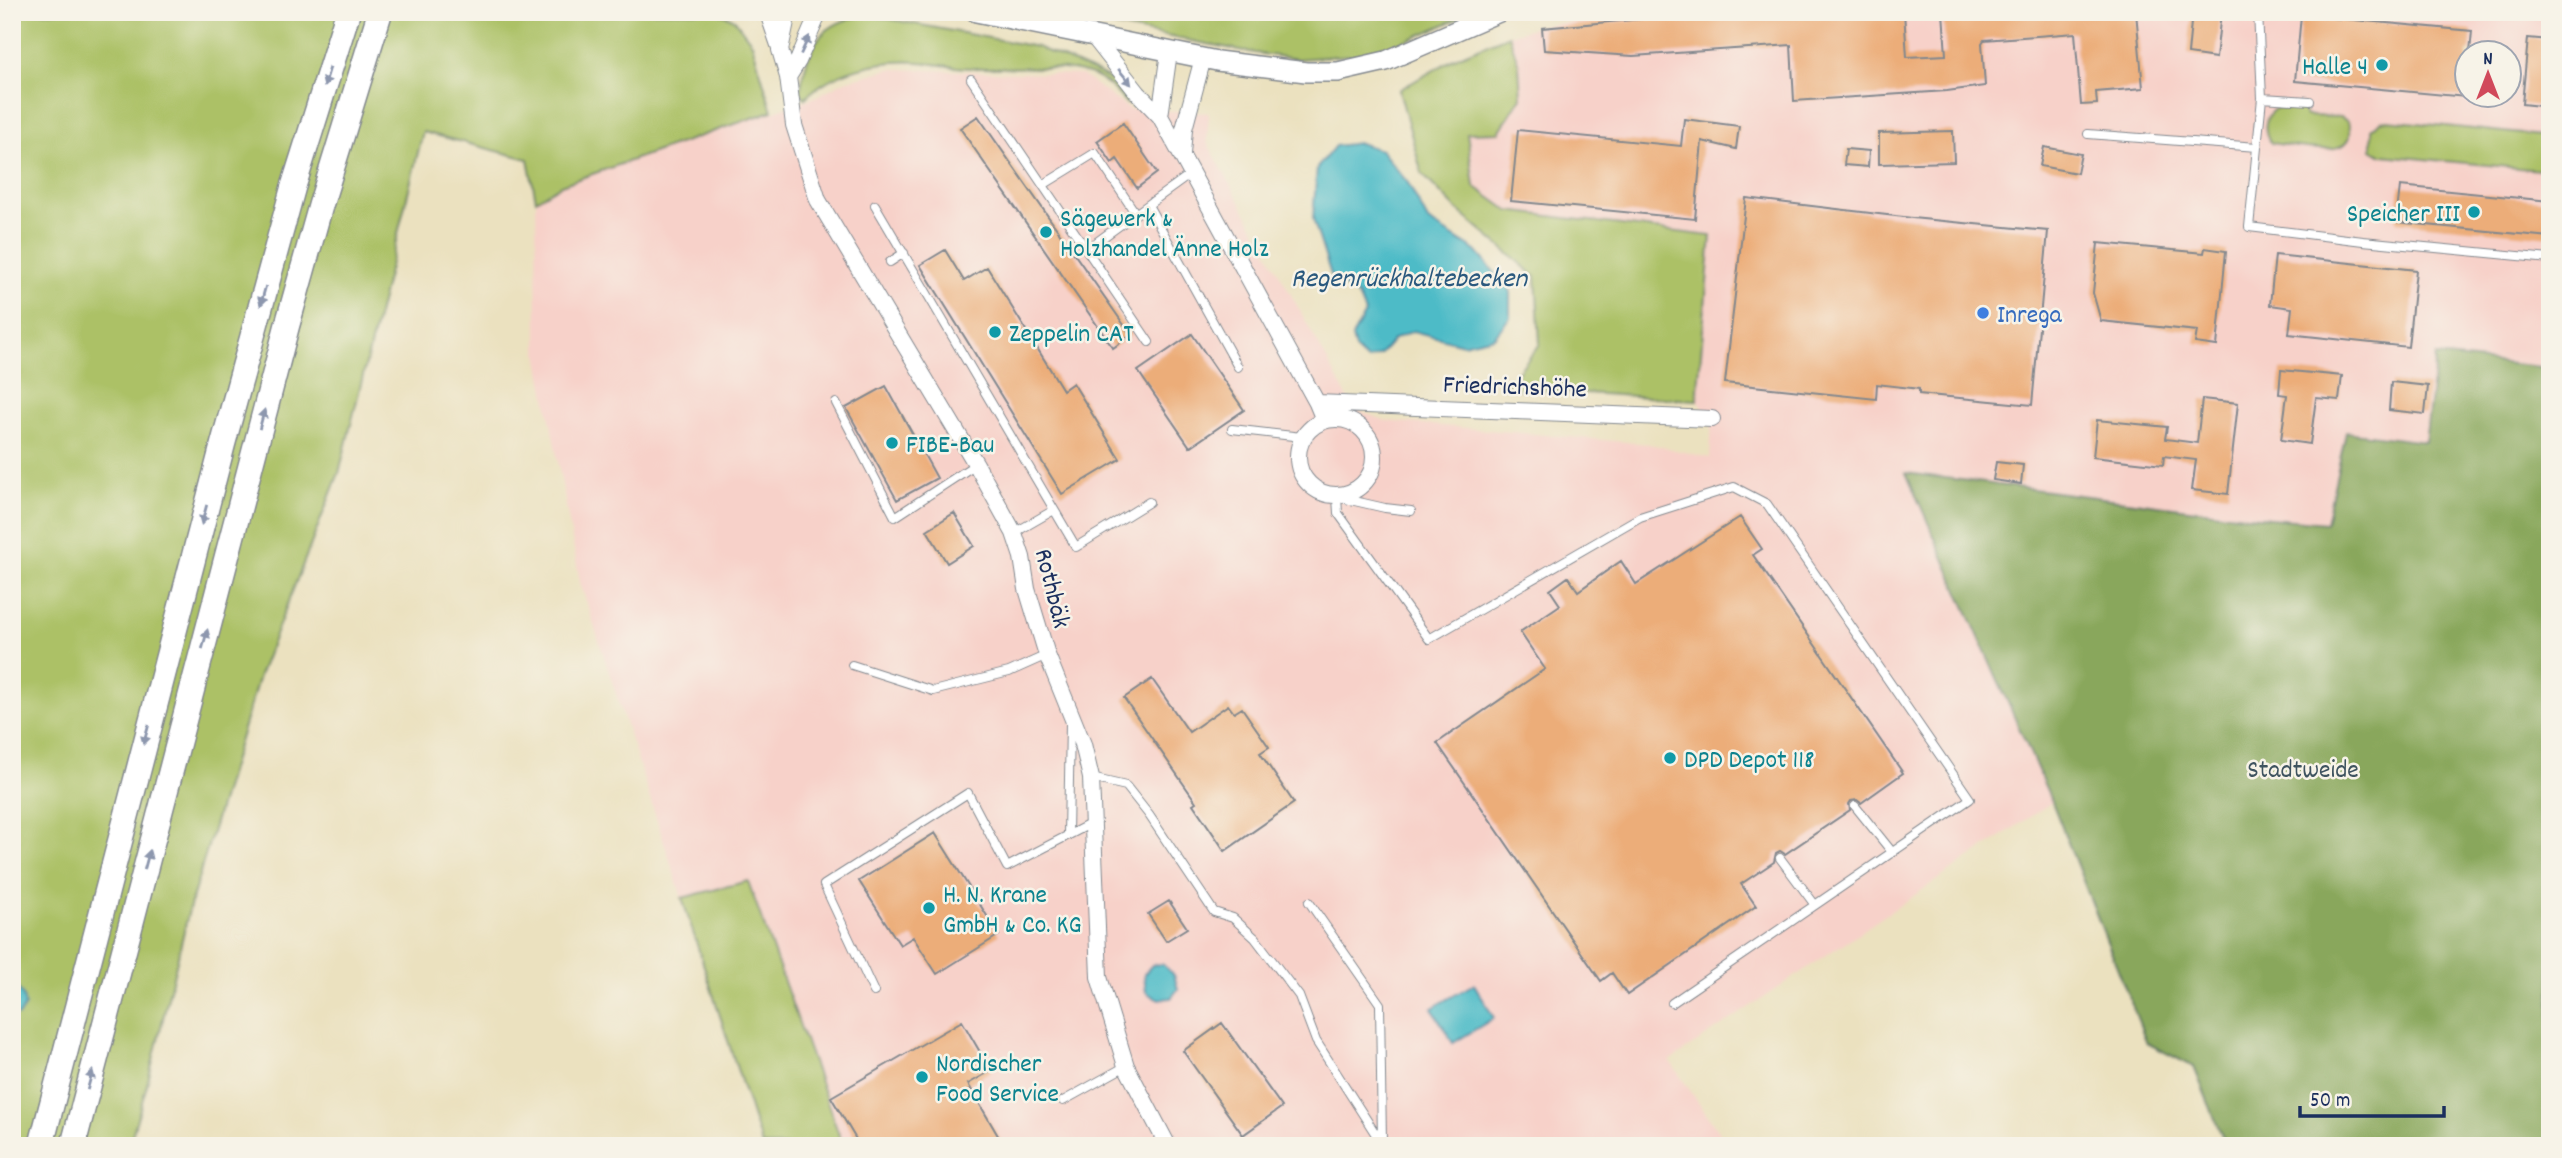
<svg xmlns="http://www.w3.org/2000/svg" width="2562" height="1158" font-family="Dekko,sans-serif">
<rect width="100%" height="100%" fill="#f7f3e8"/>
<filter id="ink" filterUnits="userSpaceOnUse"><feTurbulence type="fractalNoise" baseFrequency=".0143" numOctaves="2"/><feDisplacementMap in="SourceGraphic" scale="14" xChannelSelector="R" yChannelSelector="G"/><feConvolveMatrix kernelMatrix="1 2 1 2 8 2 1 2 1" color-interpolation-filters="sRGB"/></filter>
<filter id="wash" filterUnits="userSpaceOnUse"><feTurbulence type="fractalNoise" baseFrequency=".00686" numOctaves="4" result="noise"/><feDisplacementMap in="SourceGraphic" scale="28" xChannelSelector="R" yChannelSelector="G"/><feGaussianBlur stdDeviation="1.57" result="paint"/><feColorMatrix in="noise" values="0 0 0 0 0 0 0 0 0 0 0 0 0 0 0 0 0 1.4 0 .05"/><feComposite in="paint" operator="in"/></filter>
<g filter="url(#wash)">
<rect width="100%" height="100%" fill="#ebe1bf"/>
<path fill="#f7d1c9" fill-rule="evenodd" d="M 1680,12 L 2550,12 L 2550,368 L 2437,356 L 2425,442 L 2327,523 L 2236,515 L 1906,473 L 2052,802 L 1670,1061 L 1728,1146 L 762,1146 L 580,582 L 537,348 L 536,200 L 561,185 L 815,97 L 845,81 L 890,69 L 1082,75 L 1129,109 L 1209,113 L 1207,142 L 1354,409 L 1386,421 L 1649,444 L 1710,458 L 1712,419 L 1697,400 L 1711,236 L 1509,211 L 1474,186 L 1467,133 L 1519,66 L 1509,35 L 1543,25 ZM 2468,52 L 2510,52 L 2510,94 L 2468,94 Z"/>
<path fill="#acc166" stroke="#647862" stroke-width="2" d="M 12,12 L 716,12 L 734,19 L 752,43 L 772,111 L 561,185 L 536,200 L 528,159 L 423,132 L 339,473 L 259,676 L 190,906 L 148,1081 L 129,1146 L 12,1146 Z
M 1039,12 L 1473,12 L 1418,36 L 1368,54 L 1298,59 L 1255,53 Z
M 868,15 L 1037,47 L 1100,74 L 1115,82 L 1129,96 L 1133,104 L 1127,104 C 1117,93 1108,82 1094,76 C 1067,64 1008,68 978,68 C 958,69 938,64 919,62 C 880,59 833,70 805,98 L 800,92 C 807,47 819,21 868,15 Z
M 1509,35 L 1519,66 L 1521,97 L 1499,132 L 1467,133 L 1474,186 L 1509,211 L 1711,236 L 1697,400 L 1505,388 L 1540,344 L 1536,277 L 1455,208 L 1422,174 L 1399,90 L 1459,56 Z
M 2276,108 L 2303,110 L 2306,116 L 2341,117 L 2348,122 C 2364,164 2292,145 2271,143 C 2263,131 2263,117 2276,108 Z
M 2388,120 L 2550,137 L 2550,171 L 2382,155 L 2372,149 L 2372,129 L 2380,121 Z
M 748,881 L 843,1146 L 762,1146 L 682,898 Z"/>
<path fill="#89a75b" stroke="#526b5c" stroke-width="2" d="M 2436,356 L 2550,368 L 2550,1146 L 2226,1146 L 2194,1067 L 2147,1043 L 2052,802 L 1906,473 L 2236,515 L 2326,523 L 2346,432 L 2425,442 Z"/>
<path fill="#4dbbc7" stroke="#347592" stroke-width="2" d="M 1359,143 L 1381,150 L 1408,183 L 1428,221 L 1476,251 L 1510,290 L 1510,317 L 1494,337 L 1463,344 L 1413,331 L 1394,339 L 1380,355 L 1367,360 L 1355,349 L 1352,337 L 1365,313 L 1358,296 L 1332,278 L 1313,219 L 1317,168 L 1335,146 Z
M 1162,964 L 1174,975 L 1178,989 L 1171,998 L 1157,999 L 1146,992 L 1144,974 L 1152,965 Z
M 1474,984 L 1494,1018 L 1453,1043 L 1432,1008 Z
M 12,985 L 16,986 L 23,996 L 25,1006 L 19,1015 L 12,1017 Z"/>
<g id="blocks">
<path fill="#ecad79" d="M 1721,12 L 1904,12 L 1907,57 L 1946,55 L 1943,12 L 2136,12 L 2143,88 L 2096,92 L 2097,104 L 2081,105 L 2075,33 L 1984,40 L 1982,43 L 1985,86 L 1947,91 L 1794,101 L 1791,45 L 1633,56 L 1544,50 L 1542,28 Z
M 2192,12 L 2221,12 L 2216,58 L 2188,54 Z
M 2301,15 L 2472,31 L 2470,52 L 2468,52 L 2466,97 L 2295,81 Z
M 2528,38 L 2550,40 L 2550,107 L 2522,104 Z
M 978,116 L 1131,335 L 1113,348 L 960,128 Z
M 1684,119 L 1739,126 L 1736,149 L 1702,141 L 1695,219 L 1511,201 L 1518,130 L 1681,146 Z
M 1123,123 L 1157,173 L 1137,188 L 1117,159 L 1112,163 L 1097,141 Z
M 1953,131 L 1954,162 L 1879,164 L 1879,133 Z
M 2044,147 L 2081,154 L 2077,173 L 2040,166 Z
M 1846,149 L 1869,151 L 1868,167 L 1844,165 Z
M 2400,186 L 2550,201 L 2550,237 L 2396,222 Z
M 1746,198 L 1912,218 L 2048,231 L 2032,405 L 1919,394 L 1919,389 L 1877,384 L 1876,399 L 1725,383 Z
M 2098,243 L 2204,253 L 2205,248 L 2226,251 L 2217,346 L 2195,343 L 2197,331 L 2101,321 L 2093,293 Z
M 945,250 L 964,281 L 987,267 L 1063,390 L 1073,383 L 1120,459 L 1062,494 L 920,265 Z
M 2275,255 L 2416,270 L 2408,347 L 2289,334 L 2292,308 L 2270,305 Z
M 1192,334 L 1244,410 L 1190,447 L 1138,371 Z
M 2281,370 L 2342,376 L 2339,400 L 2316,398 L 2310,444 L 2281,440 L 2287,395 L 2279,394 Z
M 2391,382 L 2428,386 L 2425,414 L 2389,410 Z
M 886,386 L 937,478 L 897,500 L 846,408 Z
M 2202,399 L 2238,403 L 2228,494 L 2192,490 L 2196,460 L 2164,456 L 2163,465 L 2093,457 L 2097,420 L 2167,427 L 2165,439 L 2197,443 Z
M 1996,462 L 2023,465 L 2021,484 L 1993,480 Z
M 954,513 L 974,546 L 947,563 L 927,530 Z
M 1740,517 L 1762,549 L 1753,555 L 1903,773 L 1861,803 L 1857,800 L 1851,801 L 1849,804 L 1850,810 L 1785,854 L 1780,851 L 1776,853 L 1774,862 L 1741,884 L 1756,906 L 1627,995 L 1612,973 L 1601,981 L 1437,743 L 1545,669 L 1520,632 L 1560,605 L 1550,590 L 1568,577 L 1578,591 L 1621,561 L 1636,584 Z
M 1152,679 L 1189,732 L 1228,705 L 1234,713 L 1242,708 L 1269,747 L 1260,753 L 1294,803 L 1225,851 L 1193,804 L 1196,802 L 1124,698 Z
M 935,833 L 999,935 L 937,974 L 913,937 L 900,945 L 859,881 Z
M 1169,901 L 1187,928 L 1166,941 L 1148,914 Z
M 962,1021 L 991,1071 L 968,1084 L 1004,1146 L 860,1146 L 831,1097 Z
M 1222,1023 L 1282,1107 L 1243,1135 L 1183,1051 Z"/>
</g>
</g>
<g filter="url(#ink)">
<use href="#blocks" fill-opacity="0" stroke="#83888e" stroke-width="2"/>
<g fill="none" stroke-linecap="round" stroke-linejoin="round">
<defs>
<path id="service" d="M 2258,12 L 2262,98 L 2249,227 L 2363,241 L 2550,259
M 971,79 L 1149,342
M 2262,98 L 2310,101
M 2088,134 L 2257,147
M 1043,185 L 1095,153 L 1136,214
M 875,205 L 1076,547 L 1149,502
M 1148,205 L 1238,367
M 1087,249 L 1192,173
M 890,262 L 904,253
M 836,403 L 895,517 L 976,464
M 1232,429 L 1302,437
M 1411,511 L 1385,508 L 1337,497 L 1338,513 L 1429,639 L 1640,517 L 1734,487 L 1767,504 L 1970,799 L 1672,1003
M 1014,533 L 1054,510
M 852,665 L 933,691 L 1009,672 L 1047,655
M 1091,778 L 1126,786 L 1149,815 L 1214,912 L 1233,918 L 1255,938 L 1299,996 L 1316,1041 L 1382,1144 L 1393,1146
M 1855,806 L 1892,852
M 1068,835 L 1070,723
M 1780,858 L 1815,905
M 1309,902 L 1380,1004 L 1382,1143
M 874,992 L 824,885 L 968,793 L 1007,867 L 1092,823
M 1063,1101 L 1126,1066"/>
<path id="minor" d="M 765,12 L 769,16 L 780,48
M 788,12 L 780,50 L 788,77 L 794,125 L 818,200 L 976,464 L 1014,533 L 1022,557 L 1027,589 L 1047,655 L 1083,744 L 1091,778 L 1099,977 L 1126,1066 L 1168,1146
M 1093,36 L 1138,93 L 1160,116
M 1169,52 L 1160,116 L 1317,403 L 1324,420
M 788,77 L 798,61 L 819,12
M 1182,154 L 1184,129 L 1203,58
M 1317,403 L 1712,419
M1298 457a38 38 0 1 1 76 0a38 38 0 1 1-76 0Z"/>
<path id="tertiary" d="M 976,12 L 1217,61 L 1306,72 L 1338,72 L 1386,61 L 1499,12"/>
<path id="trunk" d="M 41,1146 L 223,444 L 293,188 L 348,12
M 73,1146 L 287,326 L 321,204 L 380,12"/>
</defs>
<use href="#service" stroke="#83888e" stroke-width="10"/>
<use href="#minor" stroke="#83888e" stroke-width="18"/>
<use href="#tertiary" stroke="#83888e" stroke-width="22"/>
<use href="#trunk" stroke="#83888e" stroke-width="27"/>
<use href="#service" stroke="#fff" stroke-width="8"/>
<use href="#minor" stroke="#fff" stroke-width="16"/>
<use href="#tertiary" stroke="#fff" stroke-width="19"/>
<use href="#trunk" stroke="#fff" stroke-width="24"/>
</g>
<defs><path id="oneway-solid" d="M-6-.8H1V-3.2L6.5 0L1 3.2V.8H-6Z" transform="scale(1.75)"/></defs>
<g fill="#8d97ae">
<use href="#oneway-solid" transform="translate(805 45) rotate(-65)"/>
<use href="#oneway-solid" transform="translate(327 77) rotate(107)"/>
<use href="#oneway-solid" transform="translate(1125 77) rotate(50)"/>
<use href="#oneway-solid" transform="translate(263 296) rotate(105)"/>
<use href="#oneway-solid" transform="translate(262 419) rotate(-75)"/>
<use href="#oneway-solid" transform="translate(204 515) rotate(105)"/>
<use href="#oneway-solid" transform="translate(205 639) rotate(-75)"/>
<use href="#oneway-solid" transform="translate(146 735) rotate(105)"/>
<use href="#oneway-solid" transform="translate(147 860) rotate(-75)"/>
<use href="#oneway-solid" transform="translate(90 1080) rotate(-75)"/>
</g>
</g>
<g fill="#0f9aa8" stroke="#f7f3e8" stroke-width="2.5">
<circle cx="2382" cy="65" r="7"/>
<circle cx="2474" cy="212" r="7"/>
<circle cx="1046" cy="232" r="7"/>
<circle cx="995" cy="332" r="7"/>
<circle cx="892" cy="443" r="7"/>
<circle cx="1670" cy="758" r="7"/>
<circle cx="929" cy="908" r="7"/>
<circle cx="922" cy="1077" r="7"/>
</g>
<circle fill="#3f7fe0" stroke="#f7f3e8" stroke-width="2.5" cx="1983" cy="313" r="7"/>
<g text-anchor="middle" stroke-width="5" stroke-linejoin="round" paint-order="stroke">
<g font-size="26" fill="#0d838f" stroke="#f7f3e8" text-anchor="start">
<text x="2368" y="74" text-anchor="end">Halle 4</text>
<text x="2460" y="221" text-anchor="end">Speicher III</text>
<text x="1060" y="226">Sägewerk &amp;<tspan x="1060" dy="30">Holzhandel Änne Holz</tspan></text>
<text x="1009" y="341">Zeppelin CAT</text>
<text x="906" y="452">FIBE-Bau</text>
<text x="1684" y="767">DPD Depot 118</text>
<text x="943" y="902">H. N. Krane<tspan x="943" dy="30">GmbH &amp; Co. KG</tspan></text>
<text x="936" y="1071">Nordischer<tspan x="936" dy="30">Food Service</tspan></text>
</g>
<g font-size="26" fill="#366cbe" stroke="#f7f3e8" text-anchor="start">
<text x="1997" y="322">Inrega</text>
</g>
<g font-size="26" fill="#1b2f5e" stroke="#f7f3e8">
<text transform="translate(1515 385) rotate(2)" y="9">Friedrichshöhe</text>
<text transform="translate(1054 588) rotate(76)" y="9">Rothbäk</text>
</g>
<g font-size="26" fill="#3f5460" stroke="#f7f3e8">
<text x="2303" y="777">Stadtweide</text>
</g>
<g font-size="28" font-style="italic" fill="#2a597e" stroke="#f7f3e8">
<text x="1409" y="286">Regenrückhaltebecken</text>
</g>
</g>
<rect width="2562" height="1158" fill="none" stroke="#f7f3e8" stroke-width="42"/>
<g transform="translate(2488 74)"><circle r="33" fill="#f7f3e8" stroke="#9fa5b1" stroke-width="2"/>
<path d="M0-5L12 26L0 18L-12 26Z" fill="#d1495b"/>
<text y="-10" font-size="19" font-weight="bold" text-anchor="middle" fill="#1b2f5e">N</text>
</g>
<path d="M2300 1106v10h144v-10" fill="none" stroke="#1b2f5e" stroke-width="3.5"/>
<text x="2310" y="1106" font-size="21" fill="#1b2f5e" stroke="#f7f3e8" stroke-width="5" paint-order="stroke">50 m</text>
</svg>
